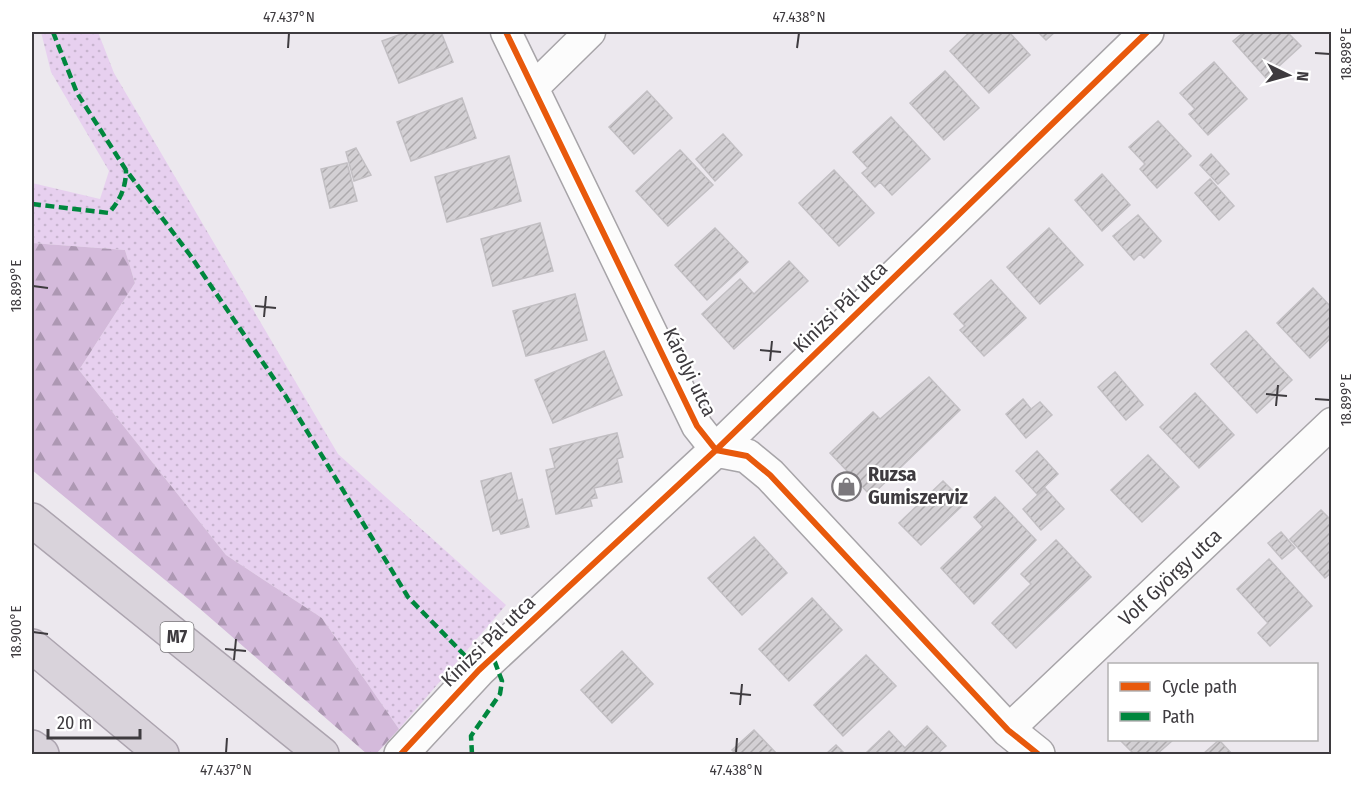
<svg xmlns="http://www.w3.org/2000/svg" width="1363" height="786" font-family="'Fira Sans Condensed',sans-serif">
<defs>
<pattern id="grass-dots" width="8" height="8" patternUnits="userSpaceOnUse" patternTransform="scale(1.5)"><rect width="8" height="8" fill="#e7d0ef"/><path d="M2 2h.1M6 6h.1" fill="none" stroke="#c7b4ce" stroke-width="1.8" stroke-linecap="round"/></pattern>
<pattern id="forest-firs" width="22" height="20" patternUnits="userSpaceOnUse" patternTransform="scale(1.5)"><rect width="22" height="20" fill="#d4badb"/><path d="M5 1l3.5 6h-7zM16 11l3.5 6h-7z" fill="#ad98b3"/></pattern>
<pattern id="building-hatch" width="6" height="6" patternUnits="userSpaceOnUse" patternTransform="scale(1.5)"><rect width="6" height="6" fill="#d3d0d4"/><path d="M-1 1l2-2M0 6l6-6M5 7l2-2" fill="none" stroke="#adaaad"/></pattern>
</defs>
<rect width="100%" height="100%" fill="#ece8ee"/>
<path fill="url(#grass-dots)" d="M 41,32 L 98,32 L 114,73 L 338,454 L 506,605 L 399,729 L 322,618 L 226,555 L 79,370 L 135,283 L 125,250 L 32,243 L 32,183 L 100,199 L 109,171 L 51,72 Z"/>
<path fill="url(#forest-firs)" d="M 32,243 L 125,250 L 135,283 L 79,370 L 226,555 L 322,618 L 399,729 L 376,754 L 367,754 L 199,608 L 32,470 Z"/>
<path fill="url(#building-hatch)" stroke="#c2bfc3" stroke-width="1.5" d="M 407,32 L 441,32 L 453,62 L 399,83 L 382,41 Z
M 970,32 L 1009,32 L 1030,55 L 989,93 L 950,51 Z
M 1038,32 L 1055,32 L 1046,40 Z
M 1244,32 L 1287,32 L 1301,46 L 1266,78 L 1233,41 Z
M 1214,62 L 1247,99 L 1208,135 L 1189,114 L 1195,109 L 1180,93 Z
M 945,71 L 979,108 L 944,140 L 910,103 Z
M 647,91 L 672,118 L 634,154 L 609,127 Z
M 462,98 L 476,138 L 411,161 L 397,122 Z
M 891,117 L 930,159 L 892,195 L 880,182 L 875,187 L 862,173 L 868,168 L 853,152 Z
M 1158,121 L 1191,156 L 1157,188 L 1140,169 L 1145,164 L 1129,147 Z
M 723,134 L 742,155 L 715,181 L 696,159 Z
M 356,148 L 371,175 L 354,181 L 346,152 Z
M 680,150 L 713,185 L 668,226 L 636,191 Z
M 1211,154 L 1229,174 L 1218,184 L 1200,165 Z
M 509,156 L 521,201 L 447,222 L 435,177 Z
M 347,163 L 357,201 L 330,208 L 321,169 Z
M 834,170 L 874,213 L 839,246 L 799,203 Z
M 1102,174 L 1130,205 L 1102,231 L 1075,200 Z
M 1210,179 L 1234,206 L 1219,220 L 1195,193 Z
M 1138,215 L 1161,241 L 1144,258 L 1140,254 L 1134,260 L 1113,236 Z
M 540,223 L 553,271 L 493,286 L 481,239 Z
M 715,228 L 748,262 L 707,300 L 675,265 Z
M 1049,228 L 1083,265 L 1040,304 L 1007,267 Z
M 789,261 L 808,281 L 734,349 L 702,314 L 740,279 L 754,294 Z
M 991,280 L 1026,318 L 984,356 L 960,330 L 965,326 L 954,314 Z
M 1313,288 L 1332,308 L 1332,337 L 1310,358 L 1277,323 Z
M 575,294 L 587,340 L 526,356 L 513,311 Z
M 1246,331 L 1292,380 L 1257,413 L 1211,364 Z
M 604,351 L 622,395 L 553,423 L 535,380 Z
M 1115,372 L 1143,405 L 1126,420 L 1098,387 Z
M 929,377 L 960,410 L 871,496 L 830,453 L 873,412 L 880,419 Z
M 1195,393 L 1234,435 L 1199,468 L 1160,427 Z
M 1023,399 L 1031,409 L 1040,402 L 1052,415 L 1026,438 L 1006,414 Z
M 617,433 L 623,457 L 617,459 L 622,482 L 594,488 L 597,498 L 590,499 L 592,506 L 556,514 L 546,470 L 555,468 L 550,449 Z
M 1037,451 L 1058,474 L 1037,494 L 1016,471 Z
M 1148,455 L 1179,487 L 1142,522 L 1111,490 Z
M 511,473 L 518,501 L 522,499 L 529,527 L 501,534 L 499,529 L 493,531 L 481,481 Z
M 943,481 L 965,503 L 921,545 L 899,523 Z
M 1045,488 L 1064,509 L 1041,530 L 1023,509 Z
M 995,497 L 1036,540 L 974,604 L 941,568 L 983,527 L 974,517 Z
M 1321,510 L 1332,521 L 1332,572 L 1325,578 L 1290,539 Z
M 1281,532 L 1295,548 L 1282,559 L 1268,543 Z
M 754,537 L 787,573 L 742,615 L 708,578 Z
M 1056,540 L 1091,577 L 1016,648 L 992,623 L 1031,584 L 1021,574 Z
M 1269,559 L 1312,606 L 1270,646 L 1258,633 L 1268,623 L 1237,589 Z
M 812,598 L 842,630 L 789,681 L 759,649 Z
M 622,651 L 653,684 L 612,723 L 581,690 Z
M 866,655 L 896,686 L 843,736 L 814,705 Z
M 927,726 L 946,746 L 937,754 L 866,753 L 889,731 L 905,748 Z
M 754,730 L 777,754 L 736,754 L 732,750 Z
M 1120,740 L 1173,740 L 1157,754 L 1134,754 Z
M 1219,740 L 1232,754 L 1203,754 Z
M 836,745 L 845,754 L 826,754 Z"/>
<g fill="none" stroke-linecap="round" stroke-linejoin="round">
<defs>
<path id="street" d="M 506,32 L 697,426 L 716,450
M 533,88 L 590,32
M 1008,730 L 1332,423"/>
<path id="secondary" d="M 716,450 L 747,456 L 770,475 L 1008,730 L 1038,754
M 401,754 L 479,670 L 716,450 L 1147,32"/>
<path id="highway" d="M 32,520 L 322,754
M 32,646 L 162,754
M 32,747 L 42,754"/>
</defs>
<use href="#street" stroke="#a7a4a8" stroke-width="33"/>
<use href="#secondary" stroke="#a7a4a8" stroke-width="36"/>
<use href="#highway" stroke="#aca4af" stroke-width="36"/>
<use href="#street" stroke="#fcfcfc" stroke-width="30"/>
<use href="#secondary" stroke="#fcfcfc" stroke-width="33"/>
<use href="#highway" stroke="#d9d3db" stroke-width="33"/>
<path stroke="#00873e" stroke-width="4.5" stroke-dasharray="9 4.5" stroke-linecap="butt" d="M 53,32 L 77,93 L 126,170 L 190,255 L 285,395 L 408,597 L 479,670
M 32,204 L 109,213 C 120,200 126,188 126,170
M 472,754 L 471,736 L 500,694 L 502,681 L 493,657"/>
<defs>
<path id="cycleway" d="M 506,32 L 697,426 L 716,450 L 747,456 L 770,475 L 1008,730 L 1038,754
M 401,754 L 479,670 L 716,450 L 1147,32"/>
</defs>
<use href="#cycleway" stroke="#fff" stroke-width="10"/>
<use href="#cycleway" stroke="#e8590c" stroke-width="6"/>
</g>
<path fill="none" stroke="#3e3b3f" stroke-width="2" d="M 288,48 L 289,33M 797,48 L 799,33M 1315,53 L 1330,54M 33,286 L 48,288M 255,306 L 276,308M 264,317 L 266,296M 760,350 L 781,352M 770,361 L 772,341M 1266,394 L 1287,396M 1315,399 L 1330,400M 1276,406 L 1278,385M 33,632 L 48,634M 225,649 L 246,651M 234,660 L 236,639M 730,693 L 751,695M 740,705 L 742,684M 226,753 L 227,738M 736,753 L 737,738"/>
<defs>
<symbol id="shop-ring" viewBox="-11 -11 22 22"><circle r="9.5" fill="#fff" stroke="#7b787c" stroke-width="1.5"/><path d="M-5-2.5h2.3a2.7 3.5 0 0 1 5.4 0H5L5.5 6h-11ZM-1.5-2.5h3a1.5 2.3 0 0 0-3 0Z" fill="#7b787c"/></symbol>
</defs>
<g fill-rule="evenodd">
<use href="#shop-ring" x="830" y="470" width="33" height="33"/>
</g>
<g text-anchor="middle" stroke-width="4.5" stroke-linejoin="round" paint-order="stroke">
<rect fill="#fff" stroke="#787679" stroke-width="1.5" x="160.5" y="622" width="33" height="30" rx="4.5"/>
<g font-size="18" font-weight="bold" fill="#3e3b3f">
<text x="177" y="643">M7</text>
</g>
<g font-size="20" fill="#3e3b3f" stroke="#fff">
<text transform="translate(840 307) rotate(-44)" y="7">Kinizsi Pál utca</text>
<text transform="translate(690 372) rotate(64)" y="7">Károlyi utca</text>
<text transform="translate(1170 577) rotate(-43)" y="7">Volf György utca</text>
<text transform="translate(488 641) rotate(-44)" y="7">Kinizsi Pál utca</text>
</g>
<g font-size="20" font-weight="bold" fill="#3e3b3f" stroke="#fff" text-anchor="start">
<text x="868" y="481">Ruzsa<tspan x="868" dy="23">Gumiszerviz</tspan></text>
</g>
</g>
<rect width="1363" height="786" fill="none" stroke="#ffffff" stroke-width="66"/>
<rect x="1108" y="663" width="210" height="78" fill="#ffffff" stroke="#b2b1b2" stroke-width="1.5"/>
<rect x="1120" y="682" width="30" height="9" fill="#e8590c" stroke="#b2b1b2" stroke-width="1.5"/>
<text x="1162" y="693" font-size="18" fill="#3e3b3f">Cycle path</text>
<rect x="1120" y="712" width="30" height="9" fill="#00873e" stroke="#b2b1b2" stroke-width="1.5"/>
<text x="1162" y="723" font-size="18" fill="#3e3b3f">Path</text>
<g transform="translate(1288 75) rotate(95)" stroke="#ffffff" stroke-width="4.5" paint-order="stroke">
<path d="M0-4.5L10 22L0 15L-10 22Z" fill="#3e3b3f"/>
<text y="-9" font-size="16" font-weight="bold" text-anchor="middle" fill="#3e3b3f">N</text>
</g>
<path d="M48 729v9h92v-9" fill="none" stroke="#3e3b3f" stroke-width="3"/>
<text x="57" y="729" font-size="18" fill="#3e3b3f" stroke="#ffffff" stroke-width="4.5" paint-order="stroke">20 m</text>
<rect x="33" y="33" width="1297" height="720" fill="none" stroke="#3e3b3f" stroke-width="2"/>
<g font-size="15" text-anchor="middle" fill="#3e3b3f">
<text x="289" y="22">47.437°N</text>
<text x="799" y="22">47.438°N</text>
<text transform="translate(1346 54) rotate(-90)" y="5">18.898°E</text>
<text transform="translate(16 286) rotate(-90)" y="5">18.899°E</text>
<text transform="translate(1346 400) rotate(-90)" y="5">18.899°E</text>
<text transform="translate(16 632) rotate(-90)" y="5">18.900°E</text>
<text x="226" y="775">47.437°N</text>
<text x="736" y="775">47.438°N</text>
</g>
</svg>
